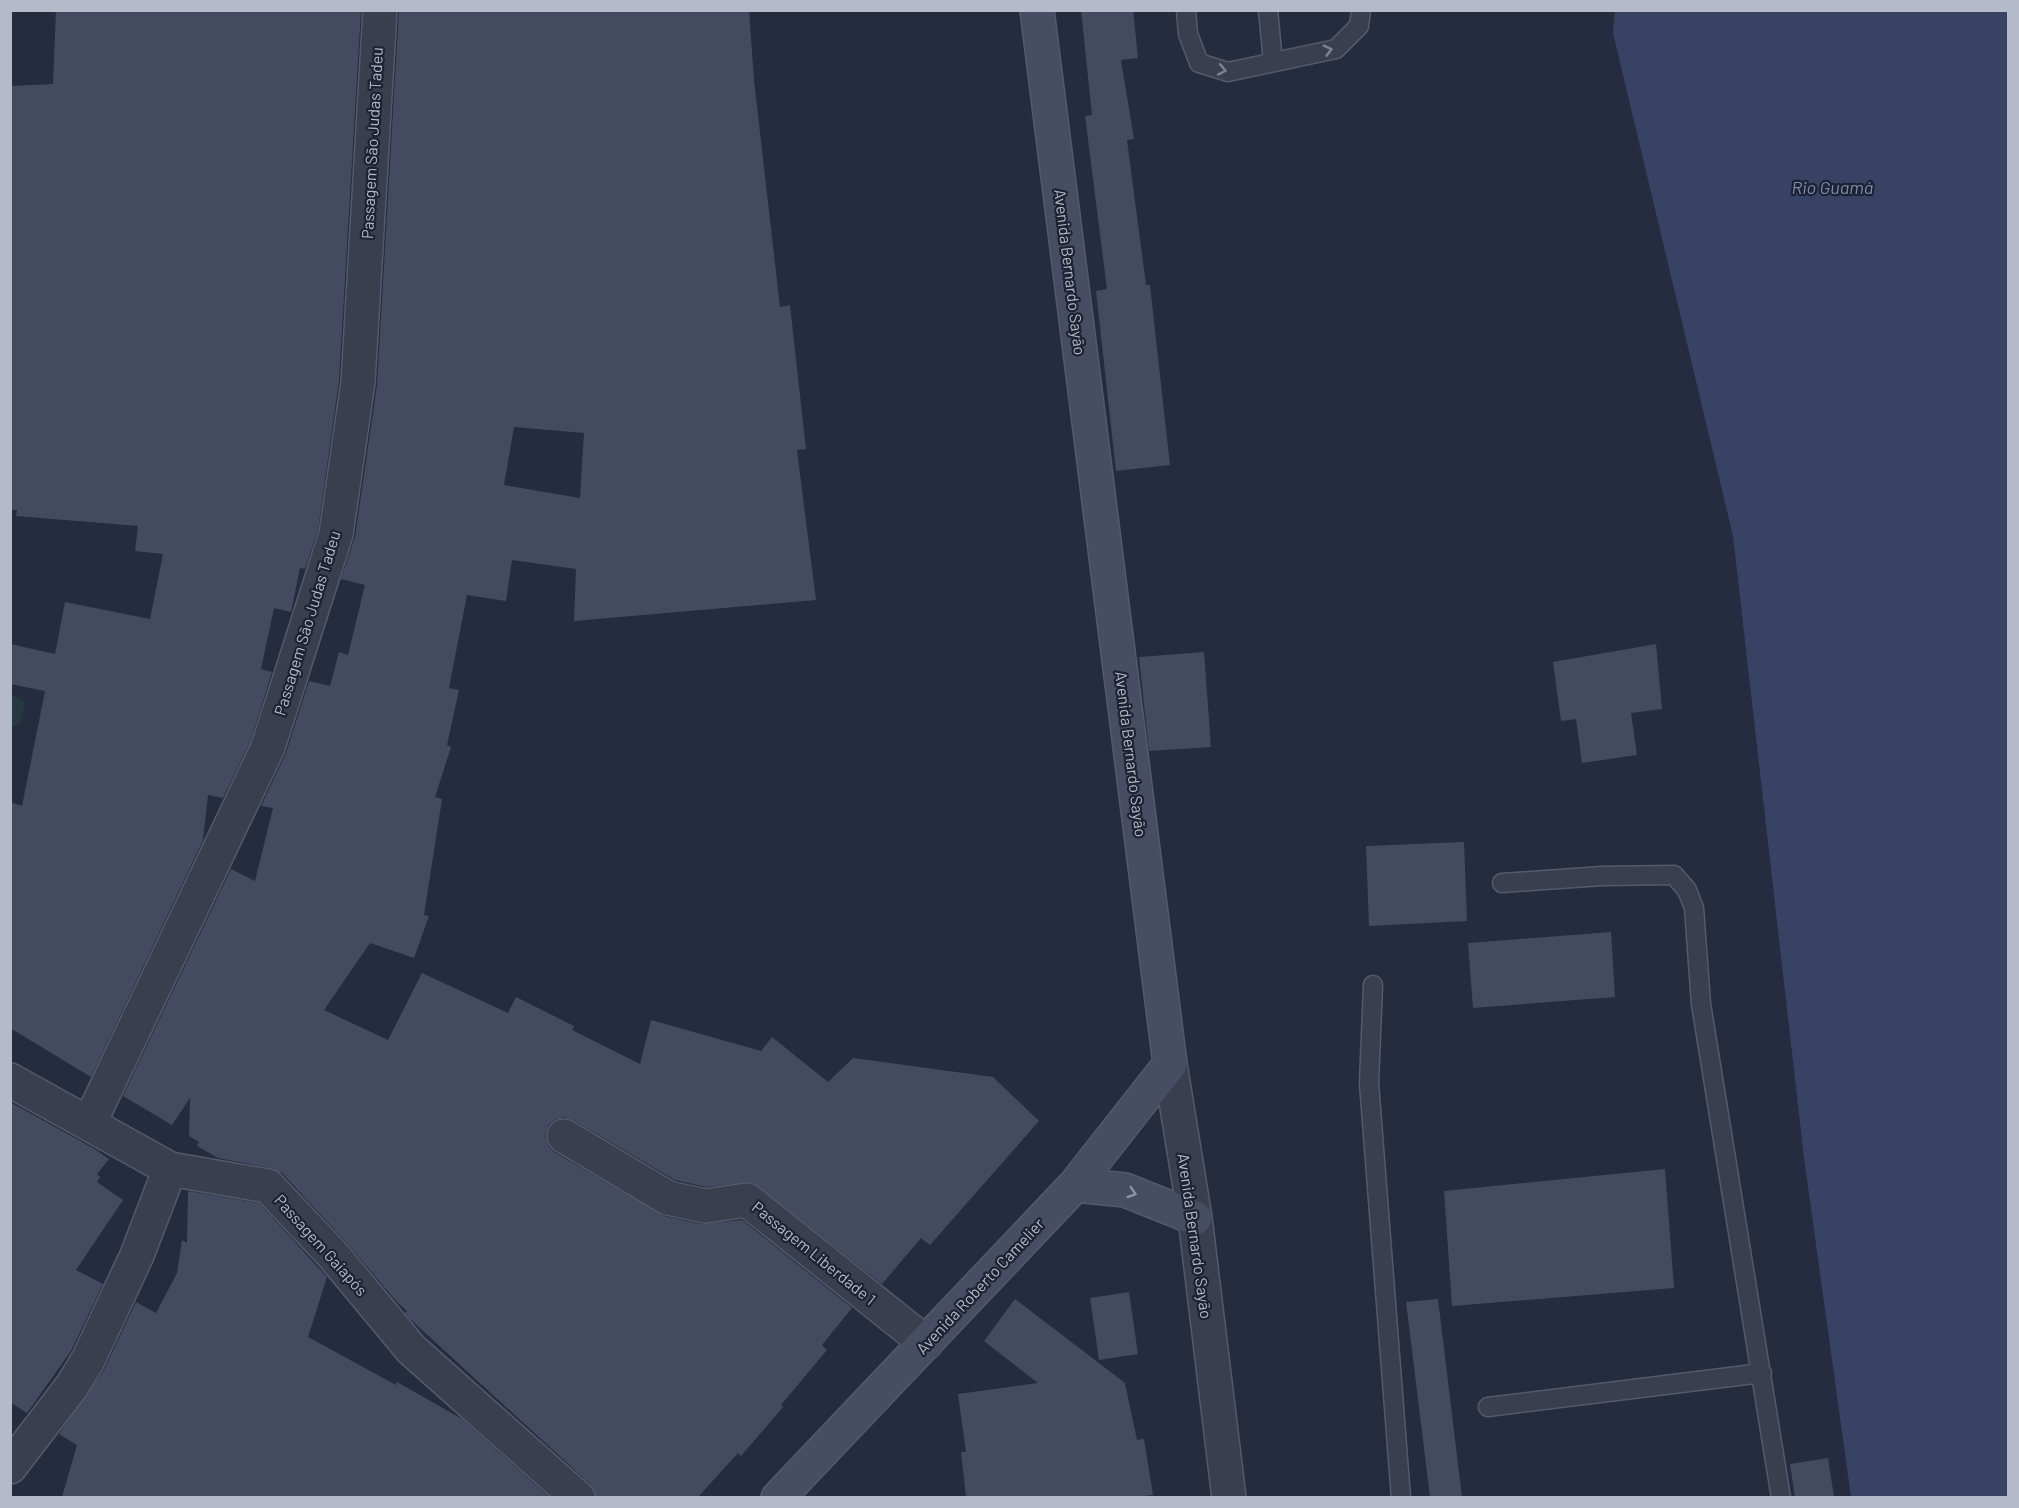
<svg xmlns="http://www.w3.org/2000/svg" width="2019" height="1508" font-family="Barlow,sans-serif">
<rect width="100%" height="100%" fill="#252c3f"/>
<path fill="#273940" d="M 11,695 L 25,702 L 20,724 L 11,727 Z"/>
<path fill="#374265" d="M 1615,11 L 2008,11 L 2008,1497 L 1851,1497 L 1804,1158 L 1733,536 L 1613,33 Z"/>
<path fill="#444b61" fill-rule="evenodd" d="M 56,10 L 361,10 L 339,380 L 318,530 L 305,569 L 300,568 L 291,612 L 274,608 L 261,669 L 272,672 L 251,740 L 223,798 L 208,795 L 203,840 L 91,1077 L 10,1028 L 10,802 L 22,806 L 45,691 L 10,684 L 10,644 L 55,654 L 65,602 L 150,619 L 163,554 L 135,551 L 138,526 L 16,516 L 17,510 L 10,510 L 10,86 L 53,84 Z
M 399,10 L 749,10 L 754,80 L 780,307 L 790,305 L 806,449 L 797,450 L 816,600 L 574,621 L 576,569 L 512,560 L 506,601 L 467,595 L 449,688 L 459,690 L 447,745 L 451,747 L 435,797 L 442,799 L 424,915 L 429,916 L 414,958 L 370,943 L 324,1010 L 388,1040 L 422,973 L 508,1013 L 516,997 L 574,1026 L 572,1030 L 640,1064 L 651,1020 L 761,1051 L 772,1037 L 828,1082 L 853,1058 L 993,1077 L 1039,1121 L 930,1245 L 921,1238 L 882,1284 L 752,1182 L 706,1187 L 675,1180 L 573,1120 L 564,1117 L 554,1120 L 548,1126 L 545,1136 L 548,1146 L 554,1152 L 664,1216 L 701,1224 L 742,1220 L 852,1308 L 822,1345 L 827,1350 L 781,1405 L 783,1407 L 741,1456 L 738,1453 L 698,1497 L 596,1497 L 590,1484 L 409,1318 L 405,1313 L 407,1311 L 397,1302 L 347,1243 L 282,1173 L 271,1168 L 218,1158 L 197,1146 L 199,1142 L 189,1136 L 190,1098 L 172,1125 L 123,1096 L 231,869 L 255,881 L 273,808 L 261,806 L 286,753 L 309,681 L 330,686 L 339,652 L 348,655 L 365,585 L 341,579 L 355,537 L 377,385 ZM 514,427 L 584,433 L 580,498 L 504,485 Z
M 1081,10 L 1133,10 L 1138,58 L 1121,60 L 1134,139 L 1127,140 L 1146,285 L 1150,285 L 1170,465 L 1116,471 L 1096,291 L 1107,289 L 1085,116 L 1092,115 Z
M 1656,644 L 1662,709 L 1631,713 L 1637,755 L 1582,763 L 1576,719 L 1561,721 L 1553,662 Z
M 1204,652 L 1211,747 L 1149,751 L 1139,657 Z
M 1464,842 L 1467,921 L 1369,926 L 1366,846 Z
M 1611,932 L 1615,997 L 1473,1008 L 1468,943 Z
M 10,1102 L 93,1148 L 109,1159 L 97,1174 L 100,1177 L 97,1182 L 123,1200 L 76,1270 L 103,1284 L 71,1351 L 27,1413 L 10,1402 Z
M 1665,1169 L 1674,1288 L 1452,1306 L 1444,1191 Z
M 188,1191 L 259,1203 L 327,1277 L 308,1337 L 396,1385 L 397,1382 L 462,1419 L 549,1497 L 62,1497 L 77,1445 L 59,1434 L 104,1370 L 136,1302 L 156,1313 L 177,1273 L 182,1240 L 187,1243 Z
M 1129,1292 L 1138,1354 L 1099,1360 L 1090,1298 Z
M 1015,1299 L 1125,1383 L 1137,1440 L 1144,1439 L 1153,1495 L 1134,1497 L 966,1497 L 961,1452 L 966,1452 L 958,1394 L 1038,1383 L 984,1341 Z
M 1438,1299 L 1462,1497 L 1430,1497 L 1406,1302 Z
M 1828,1458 L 1834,1497 L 1795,1497 L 1790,1464 Z"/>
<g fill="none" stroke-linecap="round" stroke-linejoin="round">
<defs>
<path id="service" d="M 1186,10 L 1188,34 L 1199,63 L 1228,72 L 1336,49 L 1359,26 L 1361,10
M 1268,10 L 1273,62
M 1502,883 L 1602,876 L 1674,875 L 1687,890 L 1694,908 L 1701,1004 L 1781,1498
M 1373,985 L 1369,1083 L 1401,1498
M 1488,1407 L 1762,1373"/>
<path id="minor" d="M 10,1080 L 170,1169 L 268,1186 L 333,1255 L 411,1349 L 578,1498
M 89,1124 L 268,747 L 336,534 L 358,382 L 380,10
M 564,1136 L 668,1198 L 705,1206 L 747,1200 L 926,1343
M 10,1467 L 72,1386 L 88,1360 L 137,1255 L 170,1169"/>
<path id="tertiary" d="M 1170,1064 L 1195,1218 L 1229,1498"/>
<path id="secondary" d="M 1075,1185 L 1125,1190 L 1195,1218
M 778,1498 L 1075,1185 L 1170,1064 L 1037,10"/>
</defs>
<use href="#service" stroke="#545a6a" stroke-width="21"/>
<use href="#minor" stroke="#545a6a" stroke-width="36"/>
<use href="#tertiary" stroke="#545a6a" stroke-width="36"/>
<use href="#secondary" stroke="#545a6a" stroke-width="36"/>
<use href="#service" stroke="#393f4f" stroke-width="18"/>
<use href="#minor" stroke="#393f4f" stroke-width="33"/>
<use href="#tertiary" stroke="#393f4f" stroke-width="33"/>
<use href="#secondary" stroke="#474d62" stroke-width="33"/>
</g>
<defs><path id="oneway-chevron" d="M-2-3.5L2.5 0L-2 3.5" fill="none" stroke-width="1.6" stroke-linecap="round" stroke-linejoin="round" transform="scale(1.5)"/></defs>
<g stroke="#7d8393">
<use href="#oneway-chevron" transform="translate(1328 50) rotate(-15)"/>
<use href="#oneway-chevron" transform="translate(1222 70) rotate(11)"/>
</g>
<use stroke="#8e94a6" href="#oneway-chevron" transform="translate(1132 1193) rotate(18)"/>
<g text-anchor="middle" stroke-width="4.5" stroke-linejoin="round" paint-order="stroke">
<g font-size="16" fill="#b5baca" stroke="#1e2334">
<text transform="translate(372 143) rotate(-87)" y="6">Passagem São Judas Tadeu</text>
<text transform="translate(1070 272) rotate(83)" y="6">Avenida Bernardo Sayão</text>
<text transform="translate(307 623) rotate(-73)" y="6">Passagem São Judas Tadeu</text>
<text transform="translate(1131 754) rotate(83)" y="6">Avenida Bernardo Sayão</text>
<text transform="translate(1195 1236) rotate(82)" y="6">Avenida Bernardo Sayão</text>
<text transform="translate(321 1245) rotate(48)" y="6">Passagem Gaiapós</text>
<text transform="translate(814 1253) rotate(39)" y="6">Passagem Liberdade 1</text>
<text transform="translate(980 1286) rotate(-47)" y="6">Avenida Roberto Camelier</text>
</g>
<g font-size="18" font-style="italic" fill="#7c8bb2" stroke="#1e2334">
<text x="1832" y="194">Rio Guamá</text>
</g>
</g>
<rect width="2019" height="1508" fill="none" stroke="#b5baca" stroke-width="24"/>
</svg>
